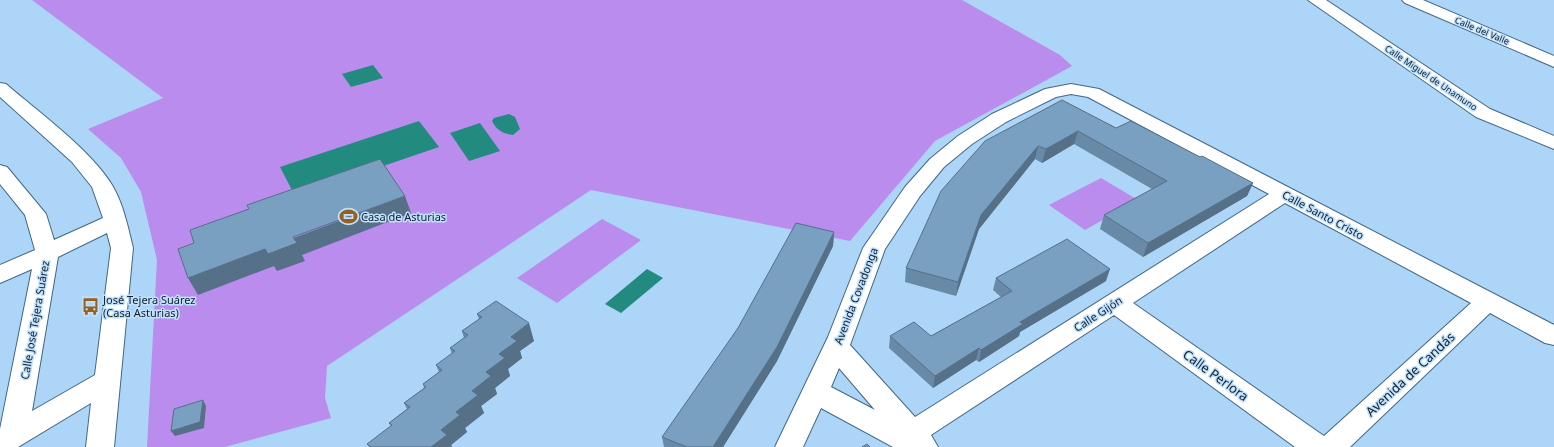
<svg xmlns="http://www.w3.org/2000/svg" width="1554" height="447" font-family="'Noto Sans',sans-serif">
<rect width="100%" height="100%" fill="#acd5f8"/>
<path fill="#ba8cee" d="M 32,0 L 962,0 L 1060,55 L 1072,66 L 935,141 L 850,241 L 591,190 L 327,366 L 325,398 L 331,418 L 225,447 L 147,447 L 157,260 L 141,192 L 121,158 L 88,129 L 163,98 Z
M 1101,178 L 1138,200 L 1085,230 L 1049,205 Z
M 602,219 L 641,240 L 557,303 L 517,278 Z"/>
<path fill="#228a7f" d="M 373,65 L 383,78 L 351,87 L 342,74 Z
M 509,114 L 515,117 L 520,129 L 513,135 C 504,134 496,130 492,121 L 494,118 Z
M 419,121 L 439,147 L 295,196 L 280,167 Z
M 480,123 L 500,151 L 469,161 L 450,133 Z
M 647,269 L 663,278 L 621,313 L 605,304 Z"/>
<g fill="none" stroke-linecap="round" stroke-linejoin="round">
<defs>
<path id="minor" d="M 1308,0 L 1326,0 L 1490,109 L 1554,136 L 1554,149 L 1476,117 Z
M 1402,0 L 1423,0 L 1554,56 L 1554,67 L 1405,3 Z
M 0,83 L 6,84 C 37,111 91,150 112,185 C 123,203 128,227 133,248 L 114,447 L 86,447 L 91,403 L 18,447 L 0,447 L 0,429 L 32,269 L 0,283 L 0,265 L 35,250 L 25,215 L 0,184 L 0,165 L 7,167 L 46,214 L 54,240 L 103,218 L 92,187 L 72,162 L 0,97 ZM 107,233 L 111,248 L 95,375 L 32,411 L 58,257 Z
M 1071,84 L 1099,89 L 1554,325 L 1554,345 L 1545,343 L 1490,313 L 1350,447 L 1295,447 L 1114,315 L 931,435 L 938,447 L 893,447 L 821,408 L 803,447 L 775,447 L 828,337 L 863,248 L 905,187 L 930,159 L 958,136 L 992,114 L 1045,89 ZM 1071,94 L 1088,97 L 1269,194 L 915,417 L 850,345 L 885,249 L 920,196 L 944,167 L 972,144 L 1006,122 L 1056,97 ZM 1285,203 L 1471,303 L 1324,436 L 1133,303 ZM 839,368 L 875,410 L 831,387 Z"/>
</defs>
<use href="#minor" stroke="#416786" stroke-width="2"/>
<use href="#minor" fill="#fff" fill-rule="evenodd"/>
</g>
<path fill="#688aa6" d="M 1062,100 L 1116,128 L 1200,157 L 1253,183 L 1247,196 L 1143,257 L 1100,229 L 1104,215 L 1152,189 L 1074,144 L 1042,163 L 1035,159 L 979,229 L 956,296 L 905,282 L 906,268 Z
M 834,232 L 833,246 L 777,361 L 723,447 L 664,447 L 662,437 Z
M 996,278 L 1106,281 L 1020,332 L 1019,336 L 979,362 L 976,360 L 933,388 L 889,348 L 890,336 L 931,336 L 1001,297 L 993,290 Z
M 477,314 L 534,341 L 520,351 L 522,358 L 508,369 L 510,376 L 495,388 L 497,394 L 481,406 L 484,413 L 465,428 L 467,432 L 451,445 L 452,447 L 369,447 L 367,444 L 391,426 L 389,423 L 407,409 L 404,403 L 424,388 L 423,384 L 439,372 L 436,365 L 452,354 L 450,348 L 464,338 L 462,331 L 479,319 Z"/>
<path fill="#557087" d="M 1078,131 L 1074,144 L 1042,163 L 1046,149 Z
M 1038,146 L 1035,159 L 979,229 L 956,296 L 958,282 L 981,215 Z
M 1253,183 L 1247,196 L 1143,257 L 1148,243 Z
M 405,196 L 411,213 L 302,255 L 305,261 L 277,271 L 274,266 L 198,295 L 188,278 Z
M 834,232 L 833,246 L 777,361 L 723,447 L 713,447 Z
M 1110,269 L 1106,281 L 1020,332 L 1019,336 L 979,362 L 981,350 L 1020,322 Z
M 529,323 L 534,341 L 520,351 L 522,358 L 508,369 L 510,376 L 495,388 L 497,394 L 481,406 L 484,413 L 465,428 L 467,432 L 451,445 L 452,447 L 431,447 L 441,430 L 456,412 L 486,372 L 511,337 Z
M 979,348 L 976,360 L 933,388 L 935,376 Z
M 203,400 L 206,406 L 204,428 L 175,436 L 171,431 Z"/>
<path fill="#79a0c1" stroke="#557087" d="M 1062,100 L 1116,128 L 1131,121 L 1200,157 L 1202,156 L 1253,183 L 1148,243 L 1104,215 L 1167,181 L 1078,131 L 1046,149 L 1038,146 L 981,215 L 958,282 L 906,268 L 941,191 L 985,141 Z
M 380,159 L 405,196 L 293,237 L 297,243 L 268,254 L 265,249 L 188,278 L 178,249 L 194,243 L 190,230 L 249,209 L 247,205 Z
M 796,223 L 834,232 L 777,347 L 713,447 L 687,447 L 662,437 L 738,328 Z
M 1067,239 L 1110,269 L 1020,322 L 1023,324 L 981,350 L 979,348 L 935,376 L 890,336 L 914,322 L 931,336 L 1012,291 L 996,278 Z
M 496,301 L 529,323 L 511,337 L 517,341 L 499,354 L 505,358 L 486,372 L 491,376 L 472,391 L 478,395 L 456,412 L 460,415 L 441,430 L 447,435 L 431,447 L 371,447 L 367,444 L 392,425 L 389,423 L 410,407 L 404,403 L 426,387 L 423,384 L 442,370 L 436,365 L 455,351 L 450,348 L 468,335 L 462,331 L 482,317 L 477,314 Z
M 203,400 L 200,422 L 171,431 L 174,409 Z
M 867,444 L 870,447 L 862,447 Z"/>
<defs>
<symbol id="stadium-bare" viewBox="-9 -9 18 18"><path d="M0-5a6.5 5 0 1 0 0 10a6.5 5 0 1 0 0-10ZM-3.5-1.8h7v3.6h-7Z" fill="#99601d" stroke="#c0e1fd" stroke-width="2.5" paint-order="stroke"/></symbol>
<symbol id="bus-bare" viewBox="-9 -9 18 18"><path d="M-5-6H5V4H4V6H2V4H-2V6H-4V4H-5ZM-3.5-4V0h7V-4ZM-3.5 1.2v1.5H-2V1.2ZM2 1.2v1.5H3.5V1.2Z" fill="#99601d" stroke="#c0e1fd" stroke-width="2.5" paint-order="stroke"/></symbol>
</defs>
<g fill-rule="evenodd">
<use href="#stadium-bare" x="336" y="204" width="25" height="25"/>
<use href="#bus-bare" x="78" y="294" width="25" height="25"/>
</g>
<g text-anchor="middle" stroke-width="3" stroke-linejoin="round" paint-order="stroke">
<g font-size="9" fill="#10202d" stroke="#c0e1fd">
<text transform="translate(1482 31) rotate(23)" y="3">Calle del Valle</text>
<text transform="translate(1431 78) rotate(34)" y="3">Calle Miguel de Unamuno</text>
</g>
<g font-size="11" fill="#10202d" stroke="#c0e1fd">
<text transform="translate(1323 215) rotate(28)" y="4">Calle Santo Cristo</text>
<text transform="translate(856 296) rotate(-69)" y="4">Avenida Covadonga</text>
<text transform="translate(1098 314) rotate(-33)" y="4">Calle Gijón</text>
<text transform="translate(35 320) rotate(-80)" y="4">Calle José Tejera Suárez</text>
</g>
<g font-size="11" fill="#10202d" stroke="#c0e1fd" text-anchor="start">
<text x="361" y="221">Casa de Asturias</text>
<text x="103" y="304">José Tejera Suárez<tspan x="103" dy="13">(Casa Asturias)</tspan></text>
</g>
<g font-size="13" fill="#10202d" stroke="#c0e1fd">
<text transform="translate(1410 374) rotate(-43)" y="5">Avenida de Candás</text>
<text transform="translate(1216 375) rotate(36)" y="5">Calle Perlora</text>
</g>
</g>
</svg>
